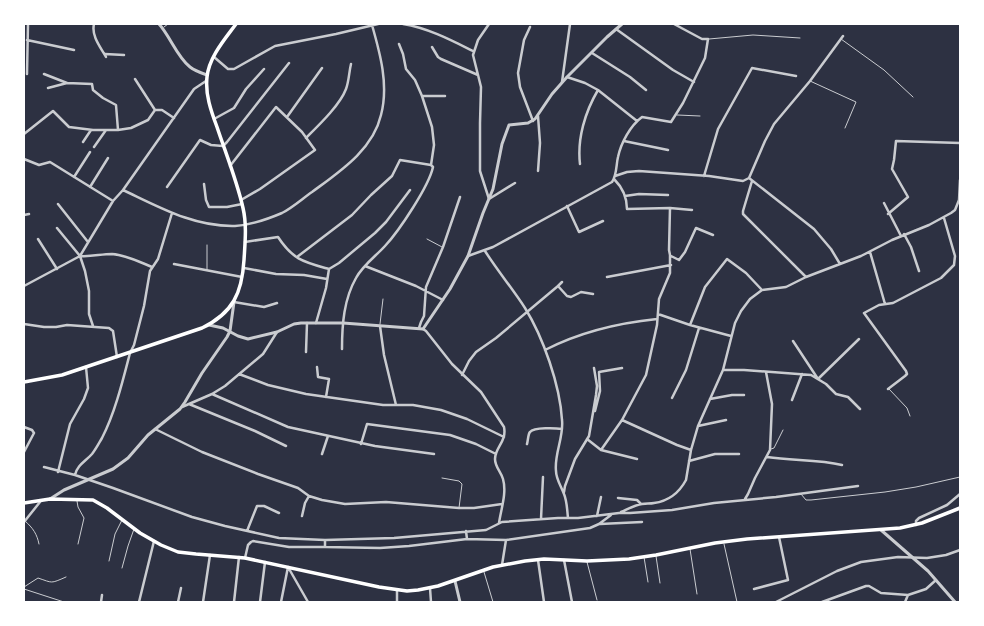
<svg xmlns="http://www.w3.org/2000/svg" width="984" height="626" font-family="'Golos Text',sans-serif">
<rect width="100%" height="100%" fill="#2d3142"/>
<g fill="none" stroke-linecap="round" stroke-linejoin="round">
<path stroke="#caccd0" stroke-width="1" d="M 164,27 L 168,24
M 709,39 L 753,35 L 800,38
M 841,39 L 884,70 L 913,97
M 810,81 L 856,102 L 845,128
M 677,115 L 700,116
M 427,239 L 442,247
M 207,270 L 207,245
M 380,324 L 383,299
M 889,389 L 907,408 L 910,416
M 771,449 L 774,448 L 783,430
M 442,478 L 459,481 L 462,484 L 459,508
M 801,494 L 806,500 L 811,500 L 885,492 L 916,487 L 960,477
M 77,501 L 78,507 L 84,518 L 78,544
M 25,521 C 33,528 37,534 39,544
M 724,544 L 737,602
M 690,549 L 697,594
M 656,556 L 660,583
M 644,557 L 648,582
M 109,561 L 115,534 L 122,520
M 587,562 L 597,600
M 122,568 L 128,546 L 134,529
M 484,572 L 493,602
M 24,587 L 38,578 C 53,583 50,584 66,577
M 24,589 L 64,602"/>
<path stroke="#caccd0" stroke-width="2.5" d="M 94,24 C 91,36 101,48 106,57
M 403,24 C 428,28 451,40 473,51
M 489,24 L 478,40 L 473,55 L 481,87 L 480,123 L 480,171 L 489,199 L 515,183
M 530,27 L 524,40 L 518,73 L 520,87 L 533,121
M 616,29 L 673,70 L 694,82
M 27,40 L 74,50
M 432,47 L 438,57 L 441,59 L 478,75
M 592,53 L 630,77 L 646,90
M 105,54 L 124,55
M 214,57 L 228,69 L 234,69 L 275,46 L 336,34 L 378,24
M 27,74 L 28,24
M 44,74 L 67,83
M 567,77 L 585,83 L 598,90 L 637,121
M 135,79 L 155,110
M 562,82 L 570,24
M 48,88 L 67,83 L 92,84 L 93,90 L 103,98 L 116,105 L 118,130
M 422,96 L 445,96
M 155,110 L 162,110 L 174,118
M 538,116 L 540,143 L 538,171
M 287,117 L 322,68
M 214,119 L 234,108 L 246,89 L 264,69
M 24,134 L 53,111 L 69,127 L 93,130 L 118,130 L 131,128 L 148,120 L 155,110
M 306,138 C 319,125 340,105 346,89 C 349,81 349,72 351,64
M 624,141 L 668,150
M 83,142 L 91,130
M 94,147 L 106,130
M 24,159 L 39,165 L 50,162 L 113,201
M 580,164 C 577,139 585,112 598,90
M 230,166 L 276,107 L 302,132 L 315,150 L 260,189 L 241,200
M 615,176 L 627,172 L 639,171 L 709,176 L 743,181 L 749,178
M 704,176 L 718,129 L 752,68 L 796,76
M 74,177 L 90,152
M 749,178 L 765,141 L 774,124 L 810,81 L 843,36
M 749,178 L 814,229 L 831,249 L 840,264
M 614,179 C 623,188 627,197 627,209 L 670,208 L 692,210
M 752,181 L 743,211 L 743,214 L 806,277
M 204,184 L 206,200 L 209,207 L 227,207 L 242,204
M 90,187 L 108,158
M 167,187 L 200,140 L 211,145 L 223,146 L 227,142 L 289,63
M 123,190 C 159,207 194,227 235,226 C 250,225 268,219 282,213 C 292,208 302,199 312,192 C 339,172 373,150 381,115 C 389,85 380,53 372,25
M 625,196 L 639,194 L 668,195
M 884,203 L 901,236
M 58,204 L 88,242
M 567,206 L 579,232 L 603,221
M 888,214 L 908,197 L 892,169 L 894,160 L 896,141 L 960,143
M 24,215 L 29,214
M 57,228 L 80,256 L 85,271 L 89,291 L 89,314 L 93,326
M 904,234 L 911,247 L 919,271
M 38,239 L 57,269
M 245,242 L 278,237 C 293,260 304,262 329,269
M 485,251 C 497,270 512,288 525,308 C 543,337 560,385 562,420 C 564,437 554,454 556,471 C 556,479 561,486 564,494 C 567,501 567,509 568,518
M 870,252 L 885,304
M 80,256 C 91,257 101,254 112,254 C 126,255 140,262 152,267
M 468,256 L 493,247 L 612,182 C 617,175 616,165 618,157 C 621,143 630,126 642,117 L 671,122 L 683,103 L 705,58 L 708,39 L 702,39 L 674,24
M 671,256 L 679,260 L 685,252 L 696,228 L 713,235
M 297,257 L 352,215 L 371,195 L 392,176 L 400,160 L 431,165
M 174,264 L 242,277
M 365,266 L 416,286 L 443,300
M 244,268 L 276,274 L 304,275 L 327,279
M 329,269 L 339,263 L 375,233 L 386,222 L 410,190
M 607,277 L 671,265
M 24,286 L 80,256 L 113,201 L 123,190 L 194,89 L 206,81
M 558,286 L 562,282
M 234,302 L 264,307 L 277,303
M 658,314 L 690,325 L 731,336
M 316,323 L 326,288 L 329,269
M 24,324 L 44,327 L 56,327 L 67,325 L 109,328 L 113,331 L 117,357
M 690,325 L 705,287 L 727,259 L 746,273 L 762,290
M 380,326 L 384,355 L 396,405
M 419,328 L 421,322 L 424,316 L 426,287 L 443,247 L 460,197
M 423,329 L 426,331 L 452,364 L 481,392 L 504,427 C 507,442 495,447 495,459 C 495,467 501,472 503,479 C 507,493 501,509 499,523
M 793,341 L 818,379 L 859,339
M 342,349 C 342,324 344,299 356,278 C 363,265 376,256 385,246 C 399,231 429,186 433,167 L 431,165 L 434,145 L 432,127 L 422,96 L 415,80 L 406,69 L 403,54 L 399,44
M 545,350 C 580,332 618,323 657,319
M 306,352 L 307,323
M 317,367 L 318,377 L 329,379 L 326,397
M 723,370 L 744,370 L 811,375 L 826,384 L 836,394 L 848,397 L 860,409
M 239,374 L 268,385 L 306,394 L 383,405 L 413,405 L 441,410 L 467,419 L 504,437
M 462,375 L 469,361 L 476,352 L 496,338 L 558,286 L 567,296 L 571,297 L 581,292 L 593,294
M 888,389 L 905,376 L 907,374 L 906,371 L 864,313 L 879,305 L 893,303 L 941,278 L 954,265 L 955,256 L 944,218
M 212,394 L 288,427 L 375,446 L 434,454
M 672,398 L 686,370 L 699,328
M 710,399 L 732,395 L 744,395
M 792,400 L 802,374
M 189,404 L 255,431 L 286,446
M 182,407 L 212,394 L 225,386 L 263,354 L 277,332
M 595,411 L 600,391 L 599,372 L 622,368
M 622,420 L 677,445 L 691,450
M 698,426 L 726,420
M 24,427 L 32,430 L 34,433 L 24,452
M 155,429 L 202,452 L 258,474 L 298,488 L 309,496 L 322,500 L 345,504 L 386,502 L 459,508 L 474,508 L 502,504
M 587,439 L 601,450 L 637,459
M 361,444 L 367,424 L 450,435 L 476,444 L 496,454
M 527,444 C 528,441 528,434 530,432 C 534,427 556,428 562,429
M 601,450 L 622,420 L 646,375 L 657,325 L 659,299 L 670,273 L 670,255 L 669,250 L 670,208
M 322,454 L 328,436
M 767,457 C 793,461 818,459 842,465
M 689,461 L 715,454 L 739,454
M 44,467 L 75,475 L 113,488 L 192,517 L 225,526 L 279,538 L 325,540 L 394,538 L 486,530 L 502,522 L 558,518 L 578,518 L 619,513 L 630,513 L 672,510 L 714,503 L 776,497 L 858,486
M 58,472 L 70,424 L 84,399 L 88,388 L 86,367
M 75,475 C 77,465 86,461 92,454 C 96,449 99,443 102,438 C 115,413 123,380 130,353 L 134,345 L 144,306 L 150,271 L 158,259 L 172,213
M 564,492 L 565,486 L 575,459 L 589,436 L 596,395 L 597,386 L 594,368
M 618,498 L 637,500 L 641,504
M 745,499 L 748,494 L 755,478 L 770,450 L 772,404 L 766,372
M 621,512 C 628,509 635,505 642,504 C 646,503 650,504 654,503 C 669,501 679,493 686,480 L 691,450 L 698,426 L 723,370 L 735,323 L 741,311 L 750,299 L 762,290 L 786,287 L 806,277 L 861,256 L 892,240 L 929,225 L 951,213 L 955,210 L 959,200 L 960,180
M 302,516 L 305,503 L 309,496
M 597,516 L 601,497
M 541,519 L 543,477
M 24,522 L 40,502
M 600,524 L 642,522
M 916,525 L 916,521 L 919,518 L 947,505 L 960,494
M 247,531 L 257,506 L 264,506 L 279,513
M 466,531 L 467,539
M 325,547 L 380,548 L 409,546 L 467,539 L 506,540
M 245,558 L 248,545 L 251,542 L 253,541 L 289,547 L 325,547 L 325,540
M 538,560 L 544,602
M 564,560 L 572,602
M 502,565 L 506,540 L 590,528 L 599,524 L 611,515
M 288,567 L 308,602
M 430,588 L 431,602
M 754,589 L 788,580 L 779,537
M 397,590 L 397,602
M 101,602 L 102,595
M 139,602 L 154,541
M 178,602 L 181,588
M 203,602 L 210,555
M 234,602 L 239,557
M 260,602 L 265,562
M 281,602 L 288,567
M 776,602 L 837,571 L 861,562 L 898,557 L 927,558 L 946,555 L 960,550
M 822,602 L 866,586 L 869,586 L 881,593 L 908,595
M 905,602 L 908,595 L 926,589 L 936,580"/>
<path stroke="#caccd0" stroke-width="3" d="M 159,24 C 170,36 177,57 190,67 C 195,71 201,73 207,75
M 209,325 L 223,328 L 238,336 L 248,339 L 277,332 L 294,324 L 301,323 L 343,323 L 423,329 L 450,289 L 468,256 L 483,213 L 493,189 L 502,144 L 509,125 L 528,123 L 535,119 L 552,94 L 567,77 L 607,37 L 622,24
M 50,499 L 64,490 L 113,469 L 128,458 L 148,435 L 180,409 L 185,402 L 202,373 L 227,337 L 230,331 L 234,302
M 881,530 L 928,571 L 955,602
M 455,581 L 460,602"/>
<path stroke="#fff" stroke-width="3.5" d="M 24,382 L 62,375 L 202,328 C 233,313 242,293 244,260 C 245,243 247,225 243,208 C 237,181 226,154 217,127 C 211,111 205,94 207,77 C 209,57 225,39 236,24
M 24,503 L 50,499 L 93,500 L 107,508 L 140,533 L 161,545 L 178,552 L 196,554 L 245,558 L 379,587 L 407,591 L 418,590 L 438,586 L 493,567 L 525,561 L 544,559 L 587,561 L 629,559 L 656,555 L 715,543 L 747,539 L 900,528 L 922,523 L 960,508"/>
</g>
<rect width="984" height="626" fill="none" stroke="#ffffff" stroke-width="50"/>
</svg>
